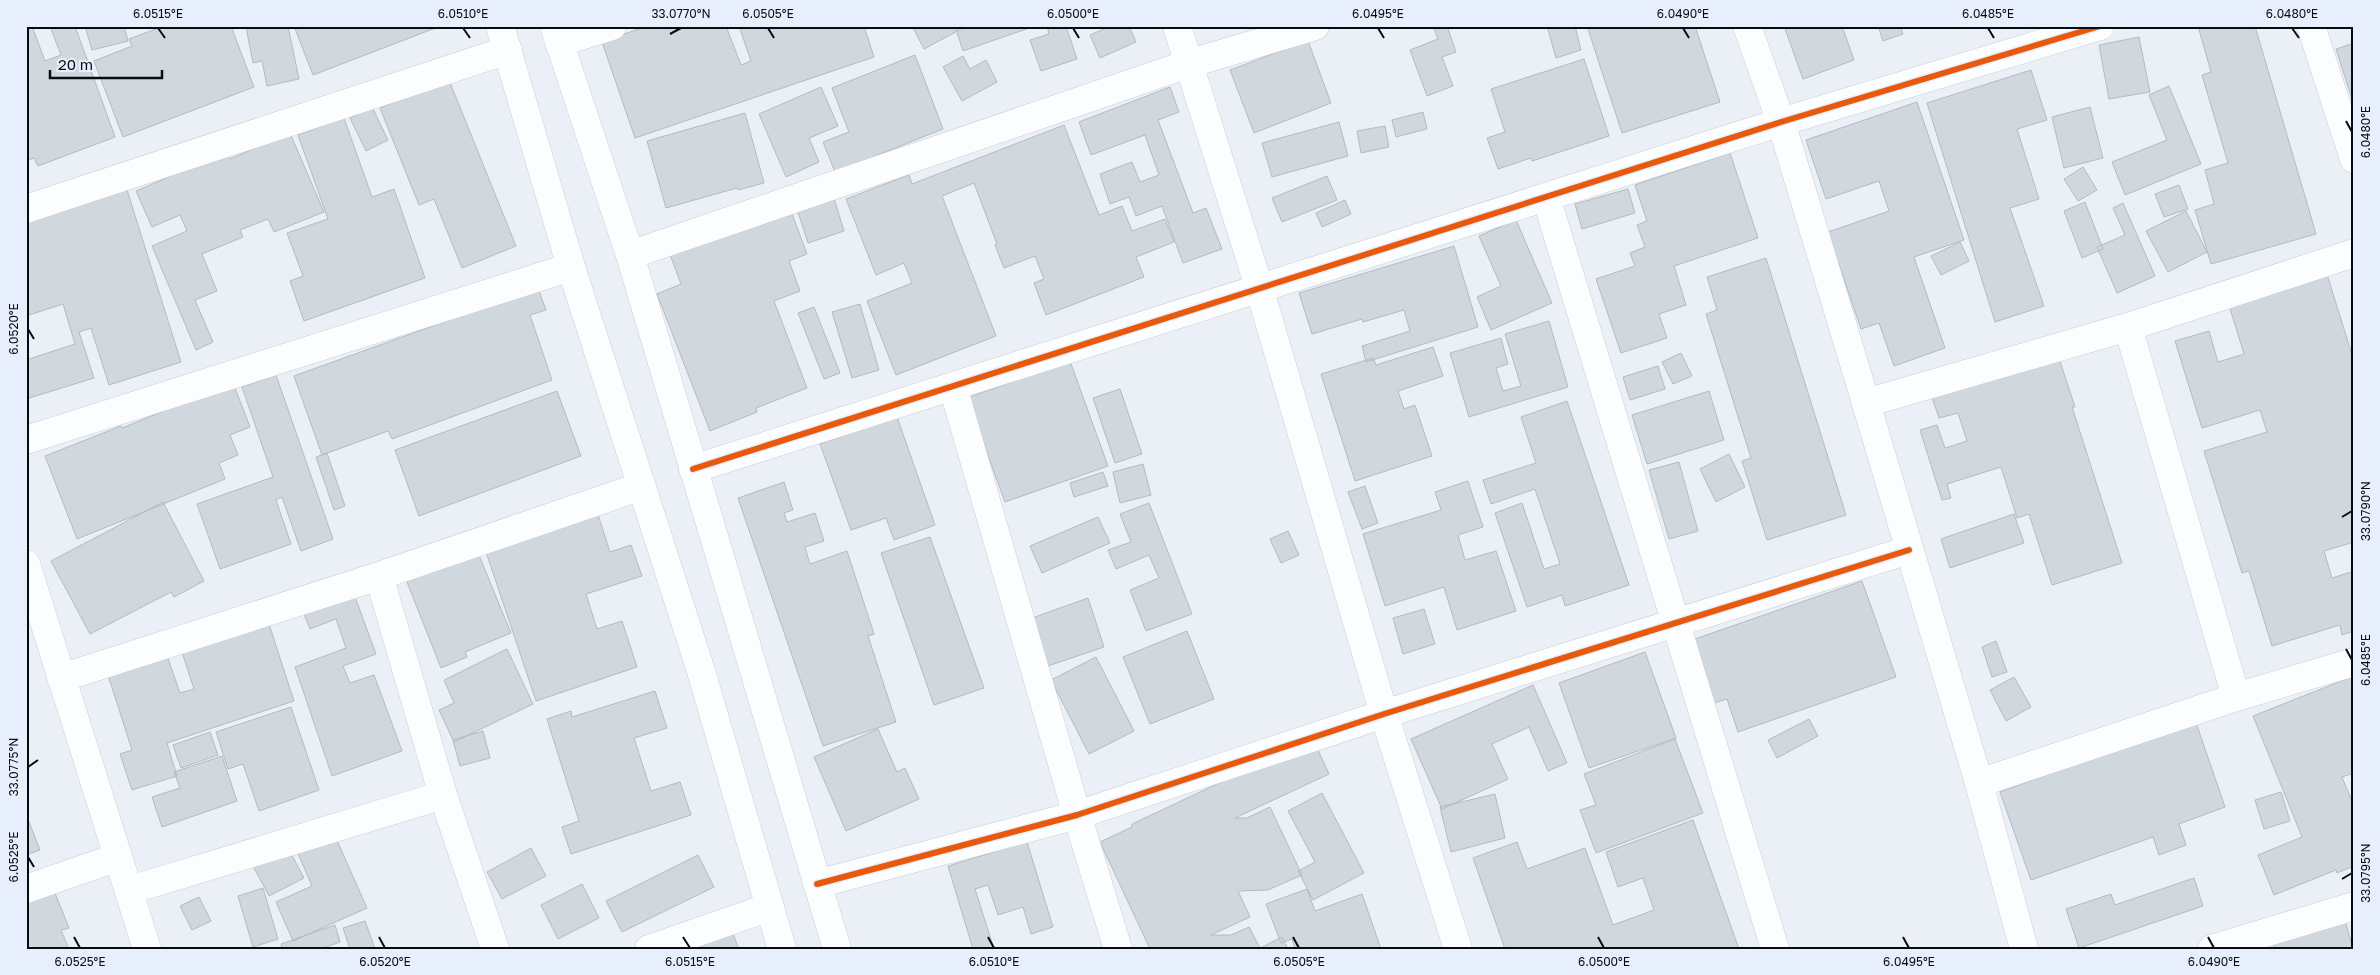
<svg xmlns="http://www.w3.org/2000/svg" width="2380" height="975" font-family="'Golos Text',sans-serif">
<rect width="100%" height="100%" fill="#ebf0f6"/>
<path fill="#d1d8dd" stroke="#b4bbc0" d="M 26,26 L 32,26 L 45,61 L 61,55 L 50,26 L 75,26 L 115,137 L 38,166 L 34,158 L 26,161 Z
M 85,26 L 124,26 L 128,41 L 92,50 Z
M 164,26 L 231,26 L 254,87 L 123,137 L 94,61 L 132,46 L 129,39 Z
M 251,26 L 288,26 L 299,79 L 267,86 L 262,61 L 253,63 L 246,27 Z
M 294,26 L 438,26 L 438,27 L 313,75 Z
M 647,26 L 726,26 L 741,65 L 751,61 L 739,26 L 864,26 L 874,57 L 635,138 L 602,42 Z
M 912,26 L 962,26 L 963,28 L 924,49 Z
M 955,26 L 1035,26 L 963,51 Z
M 1047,26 L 1066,26 L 1077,59 L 1041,71 L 1030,40 L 1049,34 Z
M 1111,26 L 1129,26 L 1136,42 L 1100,58 L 1090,35 Z
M 1433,26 L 1456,26 L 1448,29 L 1456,52 L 1442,57 L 1453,86 L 1427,96 L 1410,50 L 1438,39 Z
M 1547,26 L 1575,26 L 1581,50 L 1556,58 Z
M 1587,26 L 1695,26 L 1720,102 L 1622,133 Z
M 1784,26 L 1842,26 L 1854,60 L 1803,79 Z
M 1878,26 L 1900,26 L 1903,34 L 1883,41 Z
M 2198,26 L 2255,26 L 2316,234 L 2211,264 L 2195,210 L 2214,204 L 2205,170 L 2228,163 L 2202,75 L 2211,72 Z
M 2139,37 L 2150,92 L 2109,99 L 2099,45 Z
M 1308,41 L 1331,103 L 1254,133 L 1230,70 Z
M 2354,43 L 2354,105 L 2336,49 Z
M 915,55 L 943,129 L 835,172 L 823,142 L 849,132 L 832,88 Z
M 963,56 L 970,69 L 986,60 L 997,82 L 962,101 L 943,67 Z
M 1584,59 L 1609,136 L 1532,161 L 1531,158 L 1498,169 L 1487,138 L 1505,132 L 1491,89 Z
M 2031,70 L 2047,120 L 2017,129 L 2039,199 L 2010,208 L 2044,306 L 1995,322 L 1927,103 Z
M 449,80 L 516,246 L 462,268 L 434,199 L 419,205 L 380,108 Z
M 2169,86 L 2201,164 L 2125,195 L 2112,162 L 2167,140 L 2149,95 Z
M 821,87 L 838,126 L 809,138 L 819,162 L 786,177 L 759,114 Z
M 1170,87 L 1179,112 L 1158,120 L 1193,213 L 1206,208 L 1222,249 L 1183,263 L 1162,206 L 1136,216 L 1129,197 L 1110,204 L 1100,174 L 1132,162 L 1140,182 L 1159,175 L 1145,135 L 1091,155 L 1079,122 Z
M 1917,102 L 1964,240 L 1914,257 L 1945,348 L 1894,366 L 1879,323 L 1861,329 L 1828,232 L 1889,211 L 1879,181 L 1826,199 L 1806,140 Z
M 372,107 L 388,140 L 366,151 L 350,118 Z
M 2090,107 L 2103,158 L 2064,168 L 2052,117 Z
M 1423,112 L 1427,129 L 1396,137 L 1392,120 Z
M 745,113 L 764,183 L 738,190 L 737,188 L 666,208 L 647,141 Z
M 344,118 L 372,197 L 394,189 L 425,278 L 304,321 L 290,281 L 303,276 L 287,233 L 328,219 L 298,135 Z
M 1339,122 L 1348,156 L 1272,177 L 1262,143 Z
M 1064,125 L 1099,215 L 1122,206 L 1132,231 L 1165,219 L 1174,242 L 1136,257 L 1144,277 L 1046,315 L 1034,283 L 1044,279 L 1035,256 L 1004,268 L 995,245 L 997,244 L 974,183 L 942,196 L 996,336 L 896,375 L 867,301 L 912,283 L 904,263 L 876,275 L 846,199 L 909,175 L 912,184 Z
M 1385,126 L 1389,147 L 1361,153 L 1357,131 Z
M 290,133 L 324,212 L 274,232 L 268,219 L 240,230 L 243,237 L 202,254 L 217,291 L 195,300 L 213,342 L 196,350 L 152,246 L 187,231 L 180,215 L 152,227 L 136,191 L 228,152 L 230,159 Z
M 1730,153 L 1758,238 L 1674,266 L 1686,305 L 1659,314 L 1667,338 L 1621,353 L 1596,279 L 1635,266 L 1630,253 L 1645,247 L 1637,225 L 1647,221 L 1635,185 Z
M 2083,167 L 2097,190 L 2078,201 L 2064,179 Z
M 1327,176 L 1337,200 L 1282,222 L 1272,198 Z
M 2179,185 L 2188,209 L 2164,217 L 2155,194 Z
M 1628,189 L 1635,213 L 1582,229 L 1575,204 Z
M 127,190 L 181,362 L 109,385 L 91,328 L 79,332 L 94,378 L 26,399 L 26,360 L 75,344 L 63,304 L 26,316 L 26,222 Z
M 834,198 L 844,231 L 808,243 L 797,209 Z
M 1345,200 L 1351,214 L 1322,227 L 1316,213 Z
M 2085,202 L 2103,249 L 2082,258 L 2064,211 Z
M 2123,203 L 2155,276 L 2117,293 L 2097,247 L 2125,235 L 2113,208 Z
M 789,206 L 807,254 L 789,261 L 800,291 L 774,301 L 807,388 L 756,408 L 757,412 L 710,431 L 657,294 L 681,284 L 669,252 Z
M 2186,211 L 2207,252 L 2168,272 L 2146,231 Z
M 1516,220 L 1552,303 L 1491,330 L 1477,297 L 1501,286 L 1479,236 Z
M 1960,242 L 1969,261 L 1941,275 L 1931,256 Z
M 1454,246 L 1478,327 L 1366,362 L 1362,346 L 1410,331 L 1404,310 L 1363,322 L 1362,319 L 1312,334 L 1299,293 Z
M 1766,258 L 1846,515 L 1767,540 L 1742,461 L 1751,458 L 1706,314 L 1717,310 L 1707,277 Z
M 2325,268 L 2354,361 L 2354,542 L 2324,551 L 2332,578 L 2354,571 L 2354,631 L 2342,635 L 2340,625 L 2272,646 L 2249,571 L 2242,573 L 2204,451 L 2267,432 L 2260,410 L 2202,428 L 2175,341 L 2209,331 L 2218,362 L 2244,354 L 2227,299 Z
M 538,288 L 546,310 L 530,315 L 552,380 L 392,439 L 388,431 L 322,455 L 294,376 Z
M 860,304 L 879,370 L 852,378 L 832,312 Z
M 814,307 L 840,373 L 824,379 L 798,313 Z
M 1549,321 L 1568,387 L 1469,417 L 1450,353 L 1501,338 L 1508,364 L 1496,368 L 1503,391 L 1521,386 L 1505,334 Z
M 1433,347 L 1443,376 L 1398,391 L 1404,409 L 1415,405 L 1432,456 L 1355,481 L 1321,374 L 1373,358 L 1376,365 Z
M 2056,349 L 2075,407 L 2072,407 L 2122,563 L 2052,585 L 2029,514 L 2017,518 L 2001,467 L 1947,484 L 1951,498 L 1942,500 L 1920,430 L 1937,425 L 1945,448 L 1967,441 L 1958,413 L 1939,418 L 1929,389 Z
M 1681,353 L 1692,376 L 1673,384 L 1662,362 Z
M 1070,361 L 1108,466 L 1005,502 L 967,398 Z
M 1658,366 L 1665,389 L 1630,400 L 1623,377 Z
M 276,375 L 333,539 L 301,551 L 282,497 L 276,500 L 291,544 L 220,569 L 197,504 L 273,477 L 242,387 Z
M 233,383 L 250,427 L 230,435 L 238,455 L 219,463 L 225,479 L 77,539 L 45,456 L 121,426 L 122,428 Z
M 1120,389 L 1142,454 L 1115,463 L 1093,398 Z
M 557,391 L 581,456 L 419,516 L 395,450 Z
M 1709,391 L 1724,440 L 1647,464 L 1632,415 Z
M 1567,401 L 1629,585 L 1565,606 L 1562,595 L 1527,607 L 1495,513 L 1522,503 L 1544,569 L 1560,564 L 1535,489 L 1491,504 L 1483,480 L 1536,463 L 1521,417 Z
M 897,417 L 935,525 L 894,540 L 886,518 L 851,530 L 820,444 Z
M 327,453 L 345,506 L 334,510 L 316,457 Z
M 1729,454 L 1745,487 L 1716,502 L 1700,469 Z
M 1679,462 L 1698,531 L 1669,539 L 1649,470 Z
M 1143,464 L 1151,495 L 1120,503 L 1113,472 Z
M 1103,472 L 1108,486 L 1074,497 L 1070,483 Z
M 1468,481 L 1483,527 L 1458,535 L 1465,560 L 1496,551 L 1516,611 L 1457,630 L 1444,587 L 1385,606 L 1363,534 L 1441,510 L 1435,492 Z
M 784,482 L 793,510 L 784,513 L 787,522 L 815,513 L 824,541 L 805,547 L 810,564 L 847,551 L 874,634 L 868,636 L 896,722 L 823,746 L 738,498 Z
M 1365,486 L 1378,523 L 1362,529 L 1348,492 Z
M 163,502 L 204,581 L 174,597 L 171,592 L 90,634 L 51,561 Z
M 1149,503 L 1192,614 L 1146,631 L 1130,590 L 1159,578 L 1149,555 L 1116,569 L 1108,550 L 1131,542 L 1120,514 Z
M 595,505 L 610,552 L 631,545 L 642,576 L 586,594 L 597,629 L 622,621 L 637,667 L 536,701 L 483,543 Z
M 2014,514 L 2024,543 L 1950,568 L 1941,539 Z
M 1098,517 L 1110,543 L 1042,573 L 1030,546 Z
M 1288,531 L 1299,555 L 1281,563 L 1270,539 Z
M 930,537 L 984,688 L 934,705 L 881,553 Z
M 476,548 L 511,633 L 465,652 L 467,657 L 441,668 L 405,577 Z
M 1862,581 L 1896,677 L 1738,732 L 1727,699 L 1714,703 L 1692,640 Z
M 351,586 L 376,654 L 343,666 L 350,683 L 374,675 L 402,751 L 332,776 L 295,667 L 346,648 L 336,619 L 310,629 L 300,604 Z
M 1088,598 L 1104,647 L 1048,666 L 1032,618 Z
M 1424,609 L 1435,644 L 1403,654 L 1393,618 Z
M 267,618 L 294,701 L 167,743 L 177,776 L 132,790 L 120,754 L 132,750 L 107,672 L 166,653 L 180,693 L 194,689 L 180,646 Z
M 1187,631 L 1214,699 L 1150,724 L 1123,657 Z
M 1996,641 L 2007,672 L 1992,677 L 1982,647 Z
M 507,649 L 533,704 L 454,742 L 439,710 L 454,703 L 444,680 Z
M 1645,652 L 1676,738 L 1589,768 L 1559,683 Z
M 1096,657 L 1134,731 L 1089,754 L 1051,680 Z
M 2354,676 L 2354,773 L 2342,777 L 2354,806 L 2354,818 L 2351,819 L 2354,827 L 2354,866 L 2337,873 L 2336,870 L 2274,895 L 2258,855 L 2302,837 L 2253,716 Z
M 2014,677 L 2031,707 L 2006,721 L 1990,690 Z
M 1533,685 L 1567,763 L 1548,771 L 1529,727 L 1492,744 L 1508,779 L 1442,809 L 1411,739 Z
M 655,691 L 667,728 L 634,738 L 651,791 L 680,782 L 691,815 L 571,854 L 562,827 L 579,821 L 547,719 L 571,711 L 572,717 Z
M 291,707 L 319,790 L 259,811 L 243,764 L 228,769 L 216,732 Z
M 2193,714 L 2225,807 L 2179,824 L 2186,845 L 2159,855 L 2153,837 L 2031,880 L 2000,792 L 2116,750 Z
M 1809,719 L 1818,736 L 1777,758 L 1768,740 Z
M 878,729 L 897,772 L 905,768 L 919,799 L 846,831 L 814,757 Z
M 483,731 L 490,758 L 460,766 L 453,740 Z
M 210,732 L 218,755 L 181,768 L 173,745 Z
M 1313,739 L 1329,774 L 1235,818 L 1247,818 L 1270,807 L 1302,875 L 1268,890 L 1238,891 L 1250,917 L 1211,935 L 1231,935 L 1249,927 L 1260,948 L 1282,937 L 1288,949 L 1150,949 L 1100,842 L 1132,827 L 1132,824 Z
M 1675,739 L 1703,813 L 1596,853 L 1580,810 L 1596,805 L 1584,774 Z
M 222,756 L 237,801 L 162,827 L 152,797 L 180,788 L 174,772 Z
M 2281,792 L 2290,821 L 2264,829 L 2255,800 Z
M 1322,793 L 1364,873 L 1313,900 L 1298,871 L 1315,862 L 1288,811 Z
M 1495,794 L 1505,838 L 1451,852 L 1440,807 Z
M 26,814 L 40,850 L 26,855 Z
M 327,818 L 367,908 L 293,941 L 276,902 L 312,886 L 290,835 Z
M 1693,820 L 1739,949 L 1505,949 L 1473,858 L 1517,842 L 1527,869 L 1585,848 L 1613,925 L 1654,910 L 1643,878 L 1618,887 L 1606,852 Z
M 1027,842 L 1053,927 L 1031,934 L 1023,907 L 998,915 L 988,885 L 975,889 L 994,949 L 973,949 L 948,866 Z
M 287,846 L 304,878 L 269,896 L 252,864 Z
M 531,848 L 546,876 L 502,899 L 487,872 Z
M 698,855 L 714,887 L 622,932 L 606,901 Z
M 2194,878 L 2203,906 L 2079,948 L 2066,909 L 2111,894 L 2115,905 Z
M 51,883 L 69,928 L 61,930 L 69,949 L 26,949 L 26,893 Z
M 582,884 L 599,918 L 558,939 L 541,905 Z
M 263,888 L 278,939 L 253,947 L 238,896 Z
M 1307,889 L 1315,911 L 1362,894 L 1381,949 L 1295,949 L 1292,939 L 1281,943 L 1266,904 Z
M 199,897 L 211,921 L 192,930 L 180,906 Z
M 2345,920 L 2353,949 L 2275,949 L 2272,941 Z
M 365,921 L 375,949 L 350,949 L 343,928 Z
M 335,925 L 340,942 L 321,949 L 282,949 L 281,944 Z
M 731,929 L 739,949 L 683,949 Z"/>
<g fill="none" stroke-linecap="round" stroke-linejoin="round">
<defs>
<path id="minor" d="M 500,26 L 571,267 L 701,671 L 782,949
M 554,26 L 630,255 L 837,949
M 1177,26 L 1259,287 L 1384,714 L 1458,949
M 2311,26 L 2354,159
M 559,43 L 612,26
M 1546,197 L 1775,949
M 26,209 L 508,50
M 630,255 L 1188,64 L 1315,26
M 2128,327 L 2236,697
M 953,387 L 1077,815 L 1118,949
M 1866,403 L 2128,327 L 2354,253
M 26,440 L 571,267
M 693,469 L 1781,122 L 2100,26
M 26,564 L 147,949
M 379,576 L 443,795 L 495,949
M 61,678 L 379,576 L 642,486
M 1979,783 L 2236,697 L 2354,662
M 817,884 L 1077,815 L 1384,714 L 1909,550
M 26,889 L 118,857
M 130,890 L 443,795
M 649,949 L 770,907"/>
<path id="tertiary" d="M 1747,26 L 1781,122 L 1866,403 L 1979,783 L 2024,949
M 2212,949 L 2354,906"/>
</defs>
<use href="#minor" stroke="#c9ced4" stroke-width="29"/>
<use href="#tertiary" stroke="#c9ced4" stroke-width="29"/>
<use href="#minor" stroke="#fcfdfe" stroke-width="28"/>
<use href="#tertiary" stroke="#fcfdfe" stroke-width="28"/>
<defs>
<path id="cycleway" d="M 693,469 L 1781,122 L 2100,26
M 817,884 L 1077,815 L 1384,714 L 1909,550"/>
</defs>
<use href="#cycleway" stroke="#e6effb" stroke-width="9"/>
<use href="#cycleway" stroke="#e8590c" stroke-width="6"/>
</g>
<path fill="none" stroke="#070c12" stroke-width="2" d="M 158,28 L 165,38M 463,28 L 470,38M 768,28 L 774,38M 1073,28 L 1079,38M 1378,28 L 1384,38M 1683,28 L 1689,38M 1988,28 L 1994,38M 2292,28 L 2299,38M 670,34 L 681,28M 2346,121 L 2352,132M 28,329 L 34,339M 2342,517 L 2352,511M 2346,649 L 2352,660M 28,767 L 38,760M 28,857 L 34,867M 2342,879 L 2352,873M 74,937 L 80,948M 379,937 L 385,948M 683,937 L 690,948M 988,937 L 994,948M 1293,937 L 1299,948M 1598,937 L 1604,948M 1903,937 L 1909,948M 2208,937 L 2214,948"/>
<rect width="2380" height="975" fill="none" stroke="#e6effb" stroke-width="55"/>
<path d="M50 70v8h112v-8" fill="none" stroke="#070c12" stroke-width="2.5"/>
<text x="58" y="70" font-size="15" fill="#070c12" stroke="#e6effb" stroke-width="4" paint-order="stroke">20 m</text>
<rect x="28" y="28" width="2324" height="920" fill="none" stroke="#070c12" stroke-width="2"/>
<g font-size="12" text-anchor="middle" fill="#070c12">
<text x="158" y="18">6.0515°E</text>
<text x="463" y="18">6.0510°E</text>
<text x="681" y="18">33.0770°N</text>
<text x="768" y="18">6.0505°E</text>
<text x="1073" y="18">6.0500°E</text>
<text x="1378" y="18">6.0495°E</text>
<text x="1683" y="18">6.0490°E</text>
<text x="1988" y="18">6.0485°E</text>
<text x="2292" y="18">6.0480°E</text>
<text transform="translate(2366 132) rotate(-90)" y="4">6.0480°E</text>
<text transform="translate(14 329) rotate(-90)" y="4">6.0520°E</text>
<text transform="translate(2366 511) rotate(-90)" y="4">33.0790°N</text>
<text transform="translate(2366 660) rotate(-90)" y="4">6.0485°E</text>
<text transform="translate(14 767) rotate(-90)" y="4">33.0775°N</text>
<text transform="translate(14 857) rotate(-90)" y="4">6.0525°E</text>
<text transform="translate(2366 873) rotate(-90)" y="4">33.0795°N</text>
<text x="80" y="966">6.0525°E</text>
<text x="385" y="966">6.0520°E</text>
<text x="690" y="966">6.0515°E</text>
<text x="994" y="966">6.0510°E</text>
<text x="1299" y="966">6.0505°E</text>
<text x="1604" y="966">6.0500°E</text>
<text x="1909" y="966">6.0495°E</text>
<text x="2214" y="966">6.0490°E</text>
</g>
</svg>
